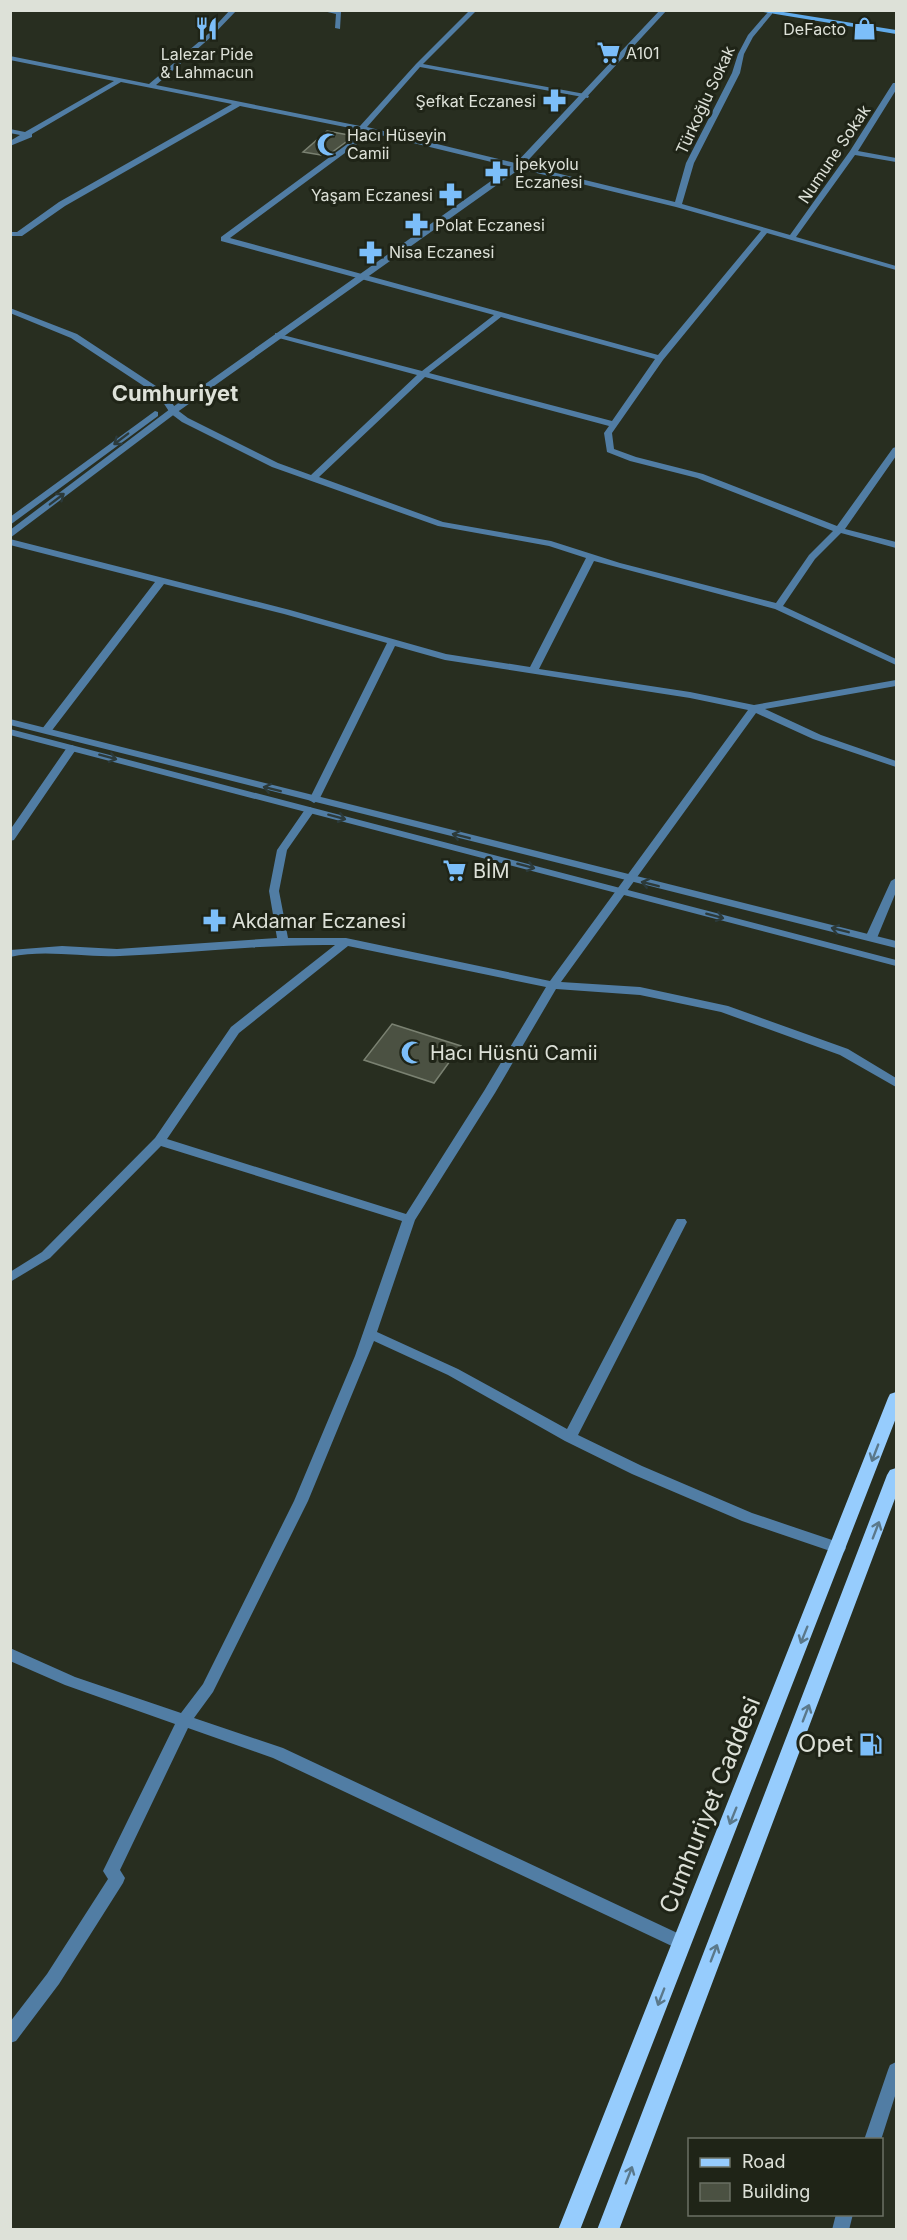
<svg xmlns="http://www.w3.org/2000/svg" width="907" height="2240" font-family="Inter,sans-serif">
<rect width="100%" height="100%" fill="#282e20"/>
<path fill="#4b5142" stroke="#7a8171" stroke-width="1.5" d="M 327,131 L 354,136 L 327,156 L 303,152 Z
M 392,1024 L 461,1046 L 434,1083 L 364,1060 Z"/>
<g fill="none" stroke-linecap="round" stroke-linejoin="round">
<path fill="#517da4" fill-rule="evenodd" d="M 230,10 L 237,10 L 211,37 L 156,85 L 360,126 L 416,64 L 470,10 L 477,10 L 423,64 L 585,94 L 589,96 L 588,98 L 420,67 L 367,127 L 675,202 L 686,163 L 732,73 L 738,54 L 748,35 L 768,12 L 772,12 L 772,14 L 753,37 L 744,54 L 740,73 L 694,163 L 682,204 L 790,235 L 850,151 L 893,83 L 896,83 L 896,90 L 858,151 L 896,158 L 896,162 L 855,155 L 796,237 L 896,266 L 896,270 L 767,233 L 663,360 L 612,433 L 614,449 L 636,457 L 703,474 L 837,526 L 893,448 L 896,447 L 896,456 L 845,529 L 896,542 L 896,548 L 841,533 L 815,559 L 783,606 L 896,659 L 896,665 L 775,609 L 594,561 L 539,669 L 690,692 L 754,705 L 896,680 L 896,686 L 765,709 L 821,735 L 896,761 L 896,767 L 813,739 L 756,713 L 561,982 L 640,987 L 728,1006 L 848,1049 L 896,1078 L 896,1087 L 840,1055 L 721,1012 L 640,995 L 556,989 L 495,1093 L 415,1220 L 377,1332 L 458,1369 L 567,1429 L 675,1222 L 677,1219 L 685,1219 L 687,1222 L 578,1435 L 642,1466 L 752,1513 L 844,1544 L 846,1548 L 844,1552 L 839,1554 L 742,1521 L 632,1474 L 565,1441 L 448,1375 L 374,1341 L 308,1501 L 213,1692 L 194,1718 L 283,1748 L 688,1938 L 690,1943 L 688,1948 L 682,1950 L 676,1948 L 273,1758 L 188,1728 L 120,1870 L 125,1878 L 123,1883 L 59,1984 L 16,2041 L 10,2043 L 10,2022 L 47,1974 L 108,1879 L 103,1871 L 175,1724 L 65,1685 L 10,1661 L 10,1648 L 75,1677 L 181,1713 L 203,1684 L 294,1501 L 355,1356 L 402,1221 L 161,1146 L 50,1258 L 10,1282 L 10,1272 L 42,1252 L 155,1138 L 231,1027 L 335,945 C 263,944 192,953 120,956 C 84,958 47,949 10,957 L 10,950 L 62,946 L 117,949 L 277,938 L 269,891 L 277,850 L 306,808 L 310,807 L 315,810 L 287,850 L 279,891 L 288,938 L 346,938 L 550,981 L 748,710 L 690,698 L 445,660 L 395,646 L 319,800 L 314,803 L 309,800 L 387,643 L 284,614 L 164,584 L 50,733 L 42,733 L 42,729 L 155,582 L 10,545 L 10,539 L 290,610 L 446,654 L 530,667 L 586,558 L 549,546 L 438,526 L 272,467 L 182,422 L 170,413 L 159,396 L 71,338 L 10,313 L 10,308 L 77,334 L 165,392 L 176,409 L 188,418 L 278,463 L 311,475 L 417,375 L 275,337 L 275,333 L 422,371 L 494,315 L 221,241 L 221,237 L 365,131 L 240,106 L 65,206 L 22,236 L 10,236 L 10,232 L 17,232 L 59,202 L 232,104 L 121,82 L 32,134 L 32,137 L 10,146 L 10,141 L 20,135 L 10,133 L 10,129 L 25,132 L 114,81 L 10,60 L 10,56 L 149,84 L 207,35 ZM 372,133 L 676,207 L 761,231 L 658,355 L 230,238 ZM 501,317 L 655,359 L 612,421 L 429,373 ZM 425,377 L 609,426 L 604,433 L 607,452 L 630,461 L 697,478 L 833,531 L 809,555 L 776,603 L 620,563 L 551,541 L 443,522 L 319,477 ZM 348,946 L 546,987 L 484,1091 L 406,1214 L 167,1139 L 239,1033 Z
M 319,10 L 341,12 L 340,29 L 335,28 L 336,14 Z
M 72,745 L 77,748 L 14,840 L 10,841 L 10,830 L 68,746 Z
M 896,878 L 896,892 L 877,938 L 875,940 L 867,940 L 865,938 L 891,881 Z
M 896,2062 L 896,2093 L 881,2140 L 864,2140 L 888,2070 L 890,2065 Z
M 836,2214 L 853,2214 L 849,2230 L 832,2230 Z"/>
<path fill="#517da4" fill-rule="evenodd" d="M 660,10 L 667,10 L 521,168 L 176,413 L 10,538 L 10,530 L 170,409 L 515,164 Z
M 155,411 L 158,412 L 158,416 L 10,525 L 10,517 Z
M 10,719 L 896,941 L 896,948 L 10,725 Z
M 10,729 L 896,960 L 896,966 L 10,735 Z"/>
<path fill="#61abea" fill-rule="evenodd" d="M 752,10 L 771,10 L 896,30 L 896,34 Z"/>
<path fill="#96ccfd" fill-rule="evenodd" d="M 896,1392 L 896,1418 L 580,2230 L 558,2230 L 888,1398 L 890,1394 Z
M 896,1468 L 896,1496 L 619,2230 L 597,2230 L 887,1475 L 890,1470 Z"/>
</g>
<defs><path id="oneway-shaft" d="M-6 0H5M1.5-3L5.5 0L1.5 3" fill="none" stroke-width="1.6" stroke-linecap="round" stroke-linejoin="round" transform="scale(1.5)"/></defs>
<g stroke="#2c3a3a">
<use href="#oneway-shaft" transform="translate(121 439) rotate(143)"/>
<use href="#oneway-shaft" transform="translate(57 499) rotate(-37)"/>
<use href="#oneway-shaft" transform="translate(108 757) rotate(15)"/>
<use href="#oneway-shaft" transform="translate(272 789) rotate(-166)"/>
<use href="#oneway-shaft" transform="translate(337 817) rotate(15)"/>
<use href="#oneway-shaft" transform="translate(461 836) rotate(-166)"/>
<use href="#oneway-shaft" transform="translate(526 866) rotate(15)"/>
<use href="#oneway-shaft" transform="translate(650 884) rotate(-166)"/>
<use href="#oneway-shaft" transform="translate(715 916) rotate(15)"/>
<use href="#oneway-shaft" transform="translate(840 930) rotate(-166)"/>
</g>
<g stroke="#5a788a">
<use href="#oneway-shaft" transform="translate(875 1453) rotate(111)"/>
<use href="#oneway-shaft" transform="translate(876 1530) rotate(-69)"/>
<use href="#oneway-shaft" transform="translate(804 1635) rotate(112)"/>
<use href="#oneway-shaft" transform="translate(806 1713) rotate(-69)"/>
<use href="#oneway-shaft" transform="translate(733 1816) rotate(112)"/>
<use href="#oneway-shaft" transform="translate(714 1953) rotate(-69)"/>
<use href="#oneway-shaft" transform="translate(661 1997) rotate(111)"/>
<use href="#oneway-shaft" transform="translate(629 2175) rotate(-69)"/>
</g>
<defs>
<symbol id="restaurant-bare" viewBox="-9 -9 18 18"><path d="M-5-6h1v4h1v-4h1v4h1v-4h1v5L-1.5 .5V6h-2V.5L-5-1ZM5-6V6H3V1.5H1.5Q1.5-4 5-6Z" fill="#7cbef9" stroke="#1f2417" stroke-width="2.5" paint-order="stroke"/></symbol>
<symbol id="shop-bare" viewBox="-9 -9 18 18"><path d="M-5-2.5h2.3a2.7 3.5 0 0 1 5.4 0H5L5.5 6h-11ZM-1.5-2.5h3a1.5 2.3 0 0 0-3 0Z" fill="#7cbef9" stroke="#1f2417" stroke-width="2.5" paint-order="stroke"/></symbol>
<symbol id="supermarket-bare" viewBox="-9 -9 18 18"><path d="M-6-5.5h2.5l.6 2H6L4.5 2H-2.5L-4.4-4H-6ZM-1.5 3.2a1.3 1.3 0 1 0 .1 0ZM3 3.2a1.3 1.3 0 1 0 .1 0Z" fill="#7cbef9" stroke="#1f2417" stroke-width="2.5" paint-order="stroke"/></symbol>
<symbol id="pharmacy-bare" viewBox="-9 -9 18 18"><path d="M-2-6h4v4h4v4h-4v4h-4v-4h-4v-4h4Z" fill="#7cbef9" stroke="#1f2417" stroke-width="2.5" paint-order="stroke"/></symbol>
<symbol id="mosque-bare" viewBox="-9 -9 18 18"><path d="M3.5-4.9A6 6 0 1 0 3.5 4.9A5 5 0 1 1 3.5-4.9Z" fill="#7cbef9" stroke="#1f2417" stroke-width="2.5" paint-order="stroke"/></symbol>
<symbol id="fuel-bare" viewBox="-9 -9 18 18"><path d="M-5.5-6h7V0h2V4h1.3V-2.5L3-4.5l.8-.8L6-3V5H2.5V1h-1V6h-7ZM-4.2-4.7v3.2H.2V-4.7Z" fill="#7cbef9" stroke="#1f2417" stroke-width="2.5" paint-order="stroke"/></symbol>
</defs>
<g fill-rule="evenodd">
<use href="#restaurant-bare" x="190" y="12" width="33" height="33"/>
<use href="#shop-bare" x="848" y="12" width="33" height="33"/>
<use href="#supermarket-bare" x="592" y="36" width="33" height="33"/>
<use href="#pharmacy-bare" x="538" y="84" width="33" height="33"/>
<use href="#mosque-bare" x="312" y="128" width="33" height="33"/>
<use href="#pharmacy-bare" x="480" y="156" width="33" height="33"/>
<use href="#pharmacy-bare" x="434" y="178" width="33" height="33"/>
<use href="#pharmacy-bare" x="400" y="208" width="33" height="33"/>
<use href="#pharmacy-bare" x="354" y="236" width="33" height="33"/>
<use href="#supermarket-bare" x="438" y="854" width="33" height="33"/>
<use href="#pharmacy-bare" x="198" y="904" width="33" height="33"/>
<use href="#mosque-bare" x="396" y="1036" width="33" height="33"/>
<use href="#fuel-bare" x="854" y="1728" width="33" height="33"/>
</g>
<g text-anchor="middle" stroke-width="6" stroke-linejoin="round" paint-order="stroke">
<g font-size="16" fill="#dde1d8" stroke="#1f2417" text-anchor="start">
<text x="846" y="35" text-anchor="end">DeFacto</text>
<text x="626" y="59">A101</text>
<text x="207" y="60" text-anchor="middle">Lalezar Pide<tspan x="207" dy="18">&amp; Lahmacun</tspan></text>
<text x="536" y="107" text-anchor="end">Şefkat Eczanesi</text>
<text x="347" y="141">Hacı Hüseyin<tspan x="347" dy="18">Camii</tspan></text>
<text x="515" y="170">İpekyolu<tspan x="515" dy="18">Eczanesi</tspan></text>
<text x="433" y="201" text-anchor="end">Yaşam Eczanesi</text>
<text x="435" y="231">Polat Eczanesi</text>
<text x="389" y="258">Nisa Eczanesi</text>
</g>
<g font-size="16" fill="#dde1d8" stroke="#1f2417">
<text transform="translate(705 100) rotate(-65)" y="6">Türkoğlu Sokak</text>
<text transform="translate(834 154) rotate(-56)" y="6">Numune Sokak</text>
</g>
<g font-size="20" fill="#dde1d8" stroke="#1f2417" text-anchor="start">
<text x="473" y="878">BİM</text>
<text x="232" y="928">Akdamar Eczanesi</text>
<text x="430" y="1060">Hacı Hüsnü Camii</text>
</g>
<g font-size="22" font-weight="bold" fill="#dde1d8" stroke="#1f2417">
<text x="175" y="401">Cumhuriyet</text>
</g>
<g font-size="24" fill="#dde1d8" stroke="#1f2417" text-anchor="end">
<text x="853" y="1752">Opet</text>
</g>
<g font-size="24" fill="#dde1d8" stroke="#1f2417">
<text transform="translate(710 1805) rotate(-68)" y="8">Cumhuriyet Caddesi</text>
</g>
</g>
<rect width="907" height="2240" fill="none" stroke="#dde1d8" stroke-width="24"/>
<rect x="688" y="2138" width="195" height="78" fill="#1f2417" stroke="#6b7064" stroke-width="1.5"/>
<rect x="700" y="2158" width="30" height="9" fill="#96ccfd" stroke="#6b7064" stroke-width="1.5"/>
<text x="742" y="2168" font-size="18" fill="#dde1d8">Road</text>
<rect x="700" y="2183" width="30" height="18" fill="#4b5142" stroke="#6b7064" stroke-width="1.5"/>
<text x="742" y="2198" font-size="18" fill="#dde1d8">Building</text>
</svg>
